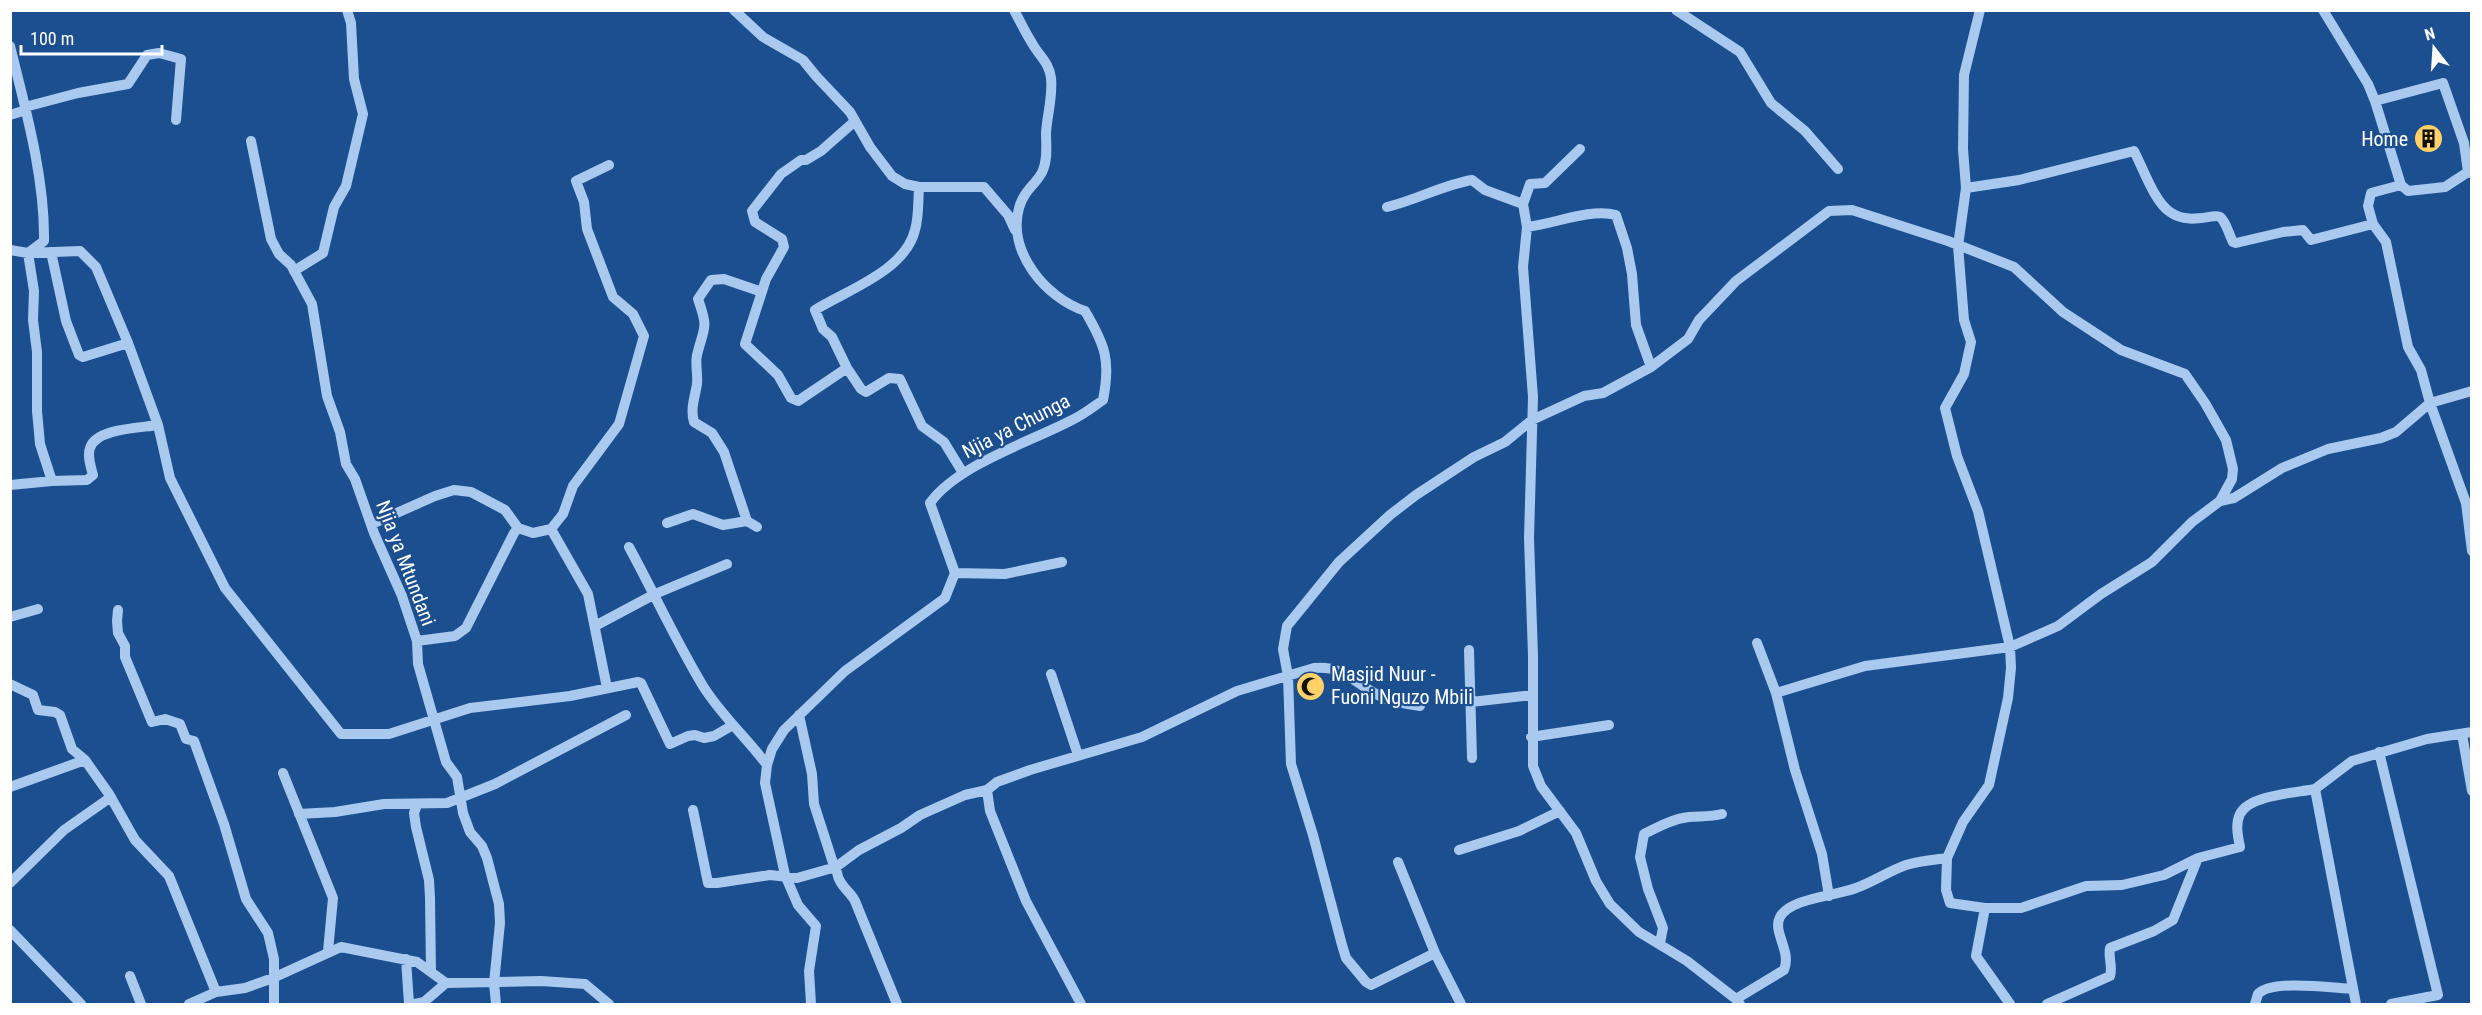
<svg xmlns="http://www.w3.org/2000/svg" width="2482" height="1015" font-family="'Roboto Condensed',sans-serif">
<rect width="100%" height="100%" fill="#1b4f8f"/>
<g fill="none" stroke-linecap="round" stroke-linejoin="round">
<path stroke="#a9c9ee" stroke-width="10" d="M 734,10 L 763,37 L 803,60 L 816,76 L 850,112 L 870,147 L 892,176 L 905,184 L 919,187 L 984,187 L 1008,215 L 1015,230
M 1676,10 L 1740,52 L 1771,103 L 1805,131 L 1838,169
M 2323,10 L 2368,84 L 2375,101
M 10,46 C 25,107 45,177 44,241 L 28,253 L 34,291 L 33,320 L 37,352 L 37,411 L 40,444 L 52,481 L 10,485
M 25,107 L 78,93 L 128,84 L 147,55 L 159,53 L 181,59 L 176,120
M 10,115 L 26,110
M 251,141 L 271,239 L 279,254 L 291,265 L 312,304 L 327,396 L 340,432 L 346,464 L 355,479 L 374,533 L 402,596 L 417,641 L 418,664 L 446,762 L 457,777 L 463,813 L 470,832 L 482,846 L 487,858 L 499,904 L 500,923 L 494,983 L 496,1004
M 1580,149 L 1545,183 L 1530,184 L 1523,204 L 1527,227 L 1523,267 L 1533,397 L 1529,538 L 1533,656 L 1533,766 L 1541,786 L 1576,833 L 1596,881 L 1610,904 L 1639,932 L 1687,961 L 1736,999 L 1740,1004
M 2472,173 L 2468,172 L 2464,143 L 2443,83 L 2375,101 L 2401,185 L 2371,193 L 2368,206 L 2373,224 L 2386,242 L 2408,347 L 2421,370 L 2430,403 L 2466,503 L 2472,551
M 2401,185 L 2408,191 L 2445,187 L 2468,172
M 919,187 C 918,201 919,217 915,230 C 905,271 847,290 815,310 L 823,329 L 832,337 L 847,368 L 861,389 L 866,392 L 889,378 L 900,379 L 922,426 L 944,442 L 963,473
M 1966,188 L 1963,149 L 1964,75 L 1980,10
M 1387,207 C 1416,200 1443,185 1472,180 L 1485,190 L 1523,204
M 1527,227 C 1554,224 1590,208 1616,215 L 1627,248 L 1632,274 L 1636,325 L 1651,367
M 10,250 L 28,253 L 80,251 L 96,267 L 128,343 L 158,425 L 170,478 L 225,588 L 341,734 L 389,734 L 470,708 L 570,696 L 638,682 L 641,683 L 670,744 L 688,736 L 695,735 L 704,738 L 714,736 L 733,725
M 51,252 L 66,321 L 79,355 L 83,357 L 128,343
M 294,271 L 323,253 L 334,207 L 346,186 L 363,114 L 354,79 L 351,23 L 347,10
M 847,368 L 798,401 L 791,398 L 778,375 L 745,344 L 766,279 L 784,247 L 782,239 L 755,222 L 752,211 L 781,174 L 801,160 L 806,160 L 821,151 L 855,121
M 52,481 L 87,480 L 93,475 C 91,467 87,456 90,448 C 96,428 141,428 158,425
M 667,523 L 693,514 L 723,525 L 747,521
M 372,524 L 435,496 L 454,490 L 471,492 L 505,510 L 518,528
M 757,527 L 747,521 L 724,452 L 712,433 L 694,422 C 690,409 695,397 697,384 C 698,374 695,364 697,355 C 704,326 709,330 698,299 L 711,280 L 724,279 L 762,292
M 551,529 L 588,594 L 607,688
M 629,547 C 654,593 676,641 703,686 C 721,715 746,737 767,765
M 955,573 L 1005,574 L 1062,562
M 118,610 L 117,621 L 118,633 L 125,646 L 125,657 L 152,722 L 165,719 L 180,724 L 186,739 L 194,741 L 224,824 L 246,899 L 268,933 L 274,959 L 274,1004
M 10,617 L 38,609
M 595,626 L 655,594 L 727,564
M 417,641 L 455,636 L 466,628 L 514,533 L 518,528 L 533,533 L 551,529 L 563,514 L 573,486 L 619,424 L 644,336 L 633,314 L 613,297 L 587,229 L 584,202 L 576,181 L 609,165
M 1757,643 L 1776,693
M 1469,650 L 1472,758
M 1051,674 L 1078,755
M 10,684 L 33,695 L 38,710 L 55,712 L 60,715 L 72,749 L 85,760 L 109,794 L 135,840 L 169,876 L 216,992
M 1471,702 L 1533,695
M 799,715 L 812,774 L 814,804 L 833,863 C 838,869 836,875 840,881 C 844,889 851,893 855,901 L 897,1004
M 2462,734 L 2472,791
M 1531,737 L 1609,725
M 2379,752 L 2438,995 L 2391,1004
M 283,773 L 333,898 L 328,951
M 10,787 L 85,760
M 987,790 L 990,811 L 1026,901 L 1081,1004
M 417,805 L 414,813 L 416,827 L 429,880 L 430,898 L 431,972
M 693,810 L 708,883 L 717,883 L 770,875 L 797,878 L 836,867 L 859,850 L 901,828 L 920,815 L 965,795 L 987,790 L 997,782 L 1030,770 L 1142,737 L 1237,691 L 1314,668 C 1344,665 1354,683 1378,695 C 1391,702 1406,704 1420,706
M 299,814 L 335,812 L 384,804 L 447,803 L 495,784 L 626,715
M 1459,850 L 1519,831 L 1560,811
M 1398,862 L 1435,953 L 1461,1004
M 10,883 L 64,830 L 111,797
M 1829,896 L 1822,854 L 1795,770 L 1776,693 L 1865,666 L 2010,647 L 2058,626 L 2101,594 L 2152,562 L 2192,522 L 2220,501 L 2234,498 L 2282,468 L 2328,449 L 2381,438 L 2396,432 L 2430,403 L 2472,391
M 1985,908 L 2021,908 L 2086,886 L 2122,885 L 2164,875 L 2198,858
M 10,930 L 81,1004
M 1660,943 L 1663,928 L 1648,889 L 1640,857 L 1644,834 C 1658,827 1672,819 1689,817 C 1700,816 1710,817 1722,814
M 1435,953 L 1371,985 L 1366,982 L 1346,958 L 1342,945 L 1313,835 L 1291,764 L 1288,676 L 1283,649 L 1287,626 L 1339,562 L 1390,515 L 1416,495 L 1474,457 L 1505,442 L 1532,420 L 1584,396 L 1603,393 L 1651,367 L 1688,339 L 1699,320 L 1736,281 L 1829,211 L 1852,210 L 1948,241 L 2014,267 L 2063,312 L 2121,350 L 2185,374 L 2205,403 L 2226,440 L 2233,469 L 2232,479 L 2220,501
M 406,959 L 409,1004
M 130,976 L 141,1004
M 1736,999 L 1784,970 C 1792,951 1772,932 1780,917 C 1790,898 1836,896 1856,888 C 1873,882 1889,871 1906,865 C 1919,861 1934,860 1947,858
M 189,1004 L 216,992 L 245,988 L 273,978 L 341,947 L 417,962 L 446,983 L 541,981 L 585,984 L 609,1004
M 415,1004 L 424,1002 L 446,983
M 811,1004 L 809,971 L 816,926 L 798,905 L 785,875 L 765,783 L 767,765 L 772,749 L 784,730 L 845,671 L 945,598 L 955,573 L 930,503 C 957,465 1030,442 1072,420 C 1083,415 1093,407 1103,400 C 1111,360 1105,345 1085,311 C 1046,298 1007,252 1019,208 C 1024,189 1039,182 1043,170 C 1048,158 1046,146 1046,133 C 1047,115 1053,97 1051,78 C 1049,62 1039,56 1032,43 C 1025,32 1020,21 1014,10
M 2010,1004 L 1976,956 L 1985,908 L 1950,903 L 1946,890 L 1947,858 L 1963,822 L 1989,785 L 2008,698 L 2011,668 L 2010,647 L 1978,511 L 1957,456 L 1945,408 L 1964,374 L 1971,342 L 1964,320 L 1958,246 L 1966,188 L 2019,180 L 2134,151 C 2143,168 2154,201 2170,212 C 2189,226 2214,213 2220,217 C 2226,221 2229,235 2233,242 L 2236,243 L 2283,232 L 2303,230 L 2311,240 L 2373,224
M 2047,1004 L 2110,976 C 2113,966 2108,958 2110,948 L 2154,931 L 2173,920 L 2198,858 L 2240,847 C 2238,837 2235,824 2240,814 C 2249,795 2295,793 2315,789
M 2255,1004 L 2258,994 C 2272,979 2332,988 2353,989
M 2356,1004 L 2315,789 L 2352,761 L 2427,739 L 2472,732"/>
</g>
<defs>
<symbol id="building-disc" viewBox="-11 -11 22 22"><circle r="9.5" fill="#ffd166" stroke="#1b4f8f"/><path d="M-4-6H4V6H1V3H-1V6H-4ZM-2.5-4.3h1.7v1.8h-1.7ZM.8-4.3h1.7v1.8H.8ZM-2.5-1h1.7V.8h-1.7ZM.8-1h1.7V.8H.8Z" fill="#111"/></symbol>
<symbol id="mosque-disc" viewBox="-11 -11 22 22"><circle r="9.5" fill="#ffd166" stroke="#1b4f8f"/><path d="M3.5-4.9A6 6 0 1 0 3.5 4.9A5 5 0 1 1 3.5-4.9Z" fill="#111"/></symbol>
</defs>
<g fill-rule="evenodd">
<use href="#building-disc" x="2412" y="122" width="33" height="33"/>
<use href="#mosque-disc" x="1294" y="670" width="33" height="33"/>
</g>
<g text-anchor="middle" stroke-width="4.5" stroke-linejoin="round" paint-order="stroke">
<g font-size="20" fill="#fff" stroke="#1b4f8f" text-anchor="end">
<text x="2408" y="146">Home</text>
<text x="1331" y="681" text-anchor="start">Masjid Nuur -<tspan x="1331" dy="23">Fuoni Nguzo Mbili</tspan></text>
</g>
<g font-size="20" fill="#fff" stroke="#1b4f8f">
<text transform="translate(1016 426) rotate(-27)" y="7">Njia ya Chunga</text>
<text transform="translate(406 563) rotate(69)" y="7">Njia ya Mtundani</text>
</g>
</g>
<rect width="2482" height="1015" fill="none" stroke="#ffffff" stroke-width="24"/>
<g transform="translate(2434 48) rotate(343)" stroke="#1b4f8f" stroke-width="4.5" paint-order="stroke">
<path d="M0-4.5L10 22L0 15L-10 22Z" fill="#ffffff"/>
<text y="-9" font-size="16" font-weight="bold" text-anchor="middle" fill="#ffffff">N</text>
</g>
<path d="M21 45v9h141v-9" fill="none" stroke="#ffffff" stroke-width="3"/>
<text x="30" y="45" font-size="18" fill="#ffffff" stroke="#1b4f8f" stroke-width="4.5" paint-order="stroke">100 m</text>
</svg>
